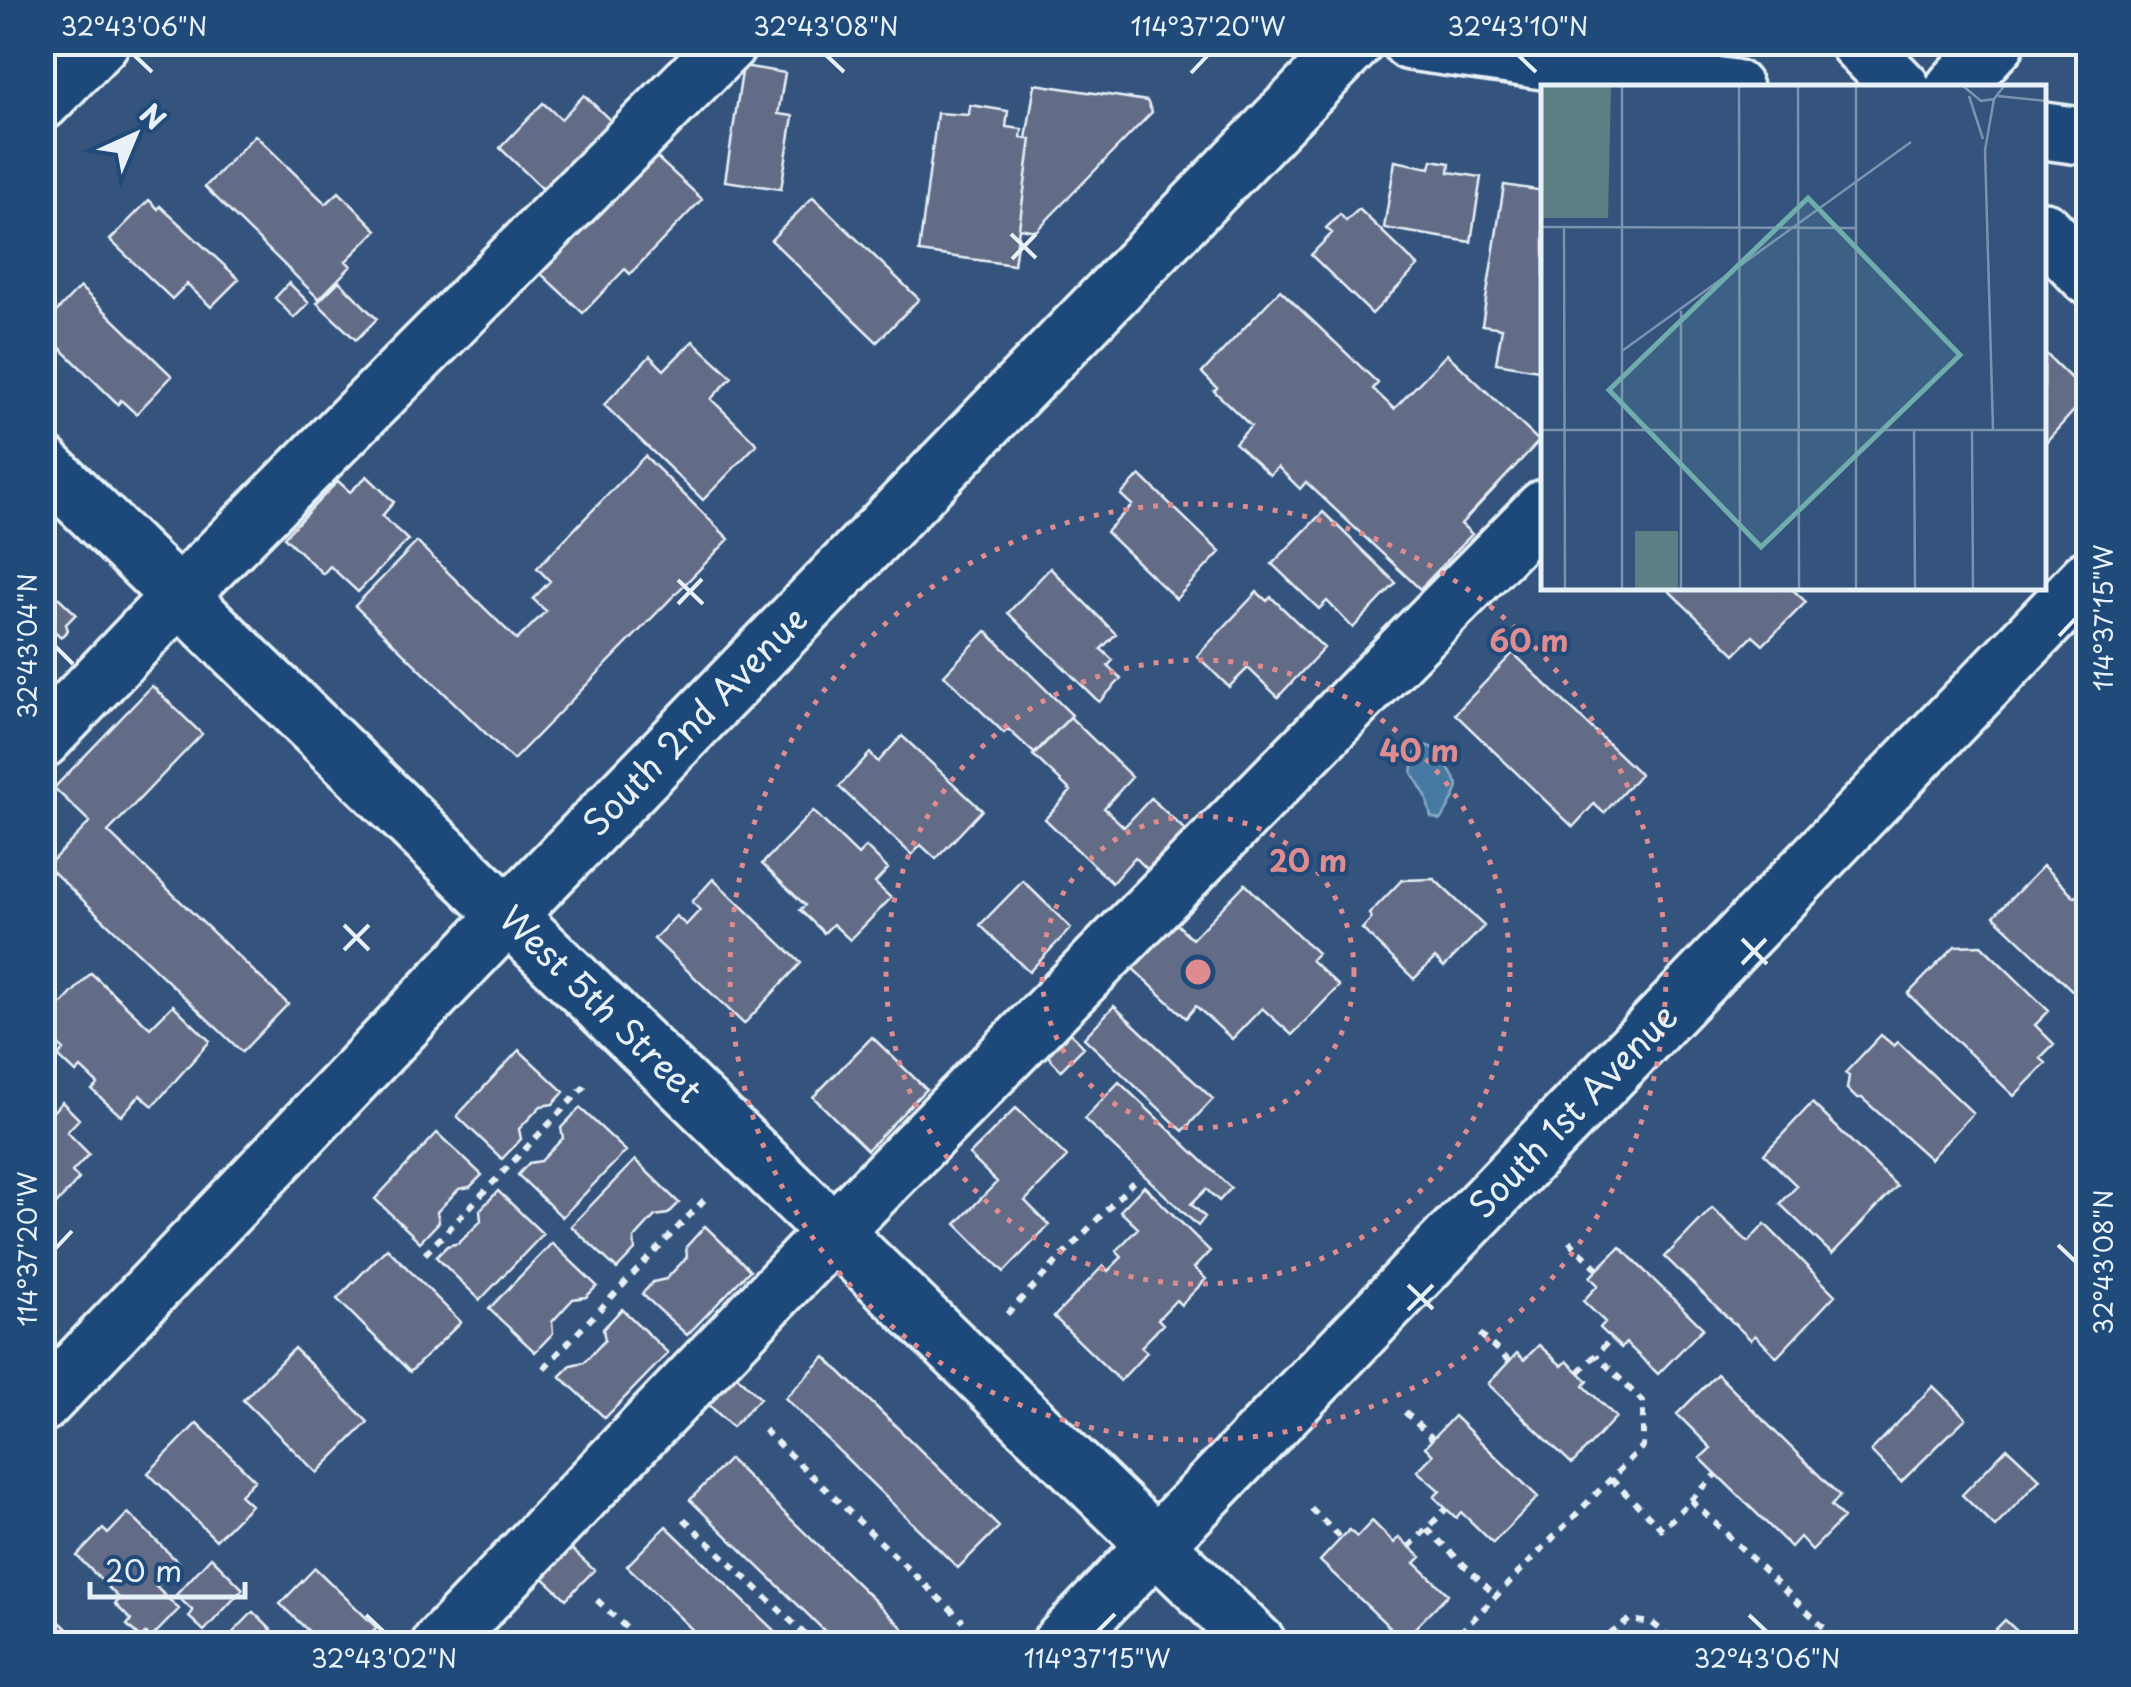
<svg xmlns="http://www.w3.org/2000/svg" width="2131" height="1687" font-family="'Playpen Sans',sans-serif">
<rect width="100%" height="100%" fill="#34547e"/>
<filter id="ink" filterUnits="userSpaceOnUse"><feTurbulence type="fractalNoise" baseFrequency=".01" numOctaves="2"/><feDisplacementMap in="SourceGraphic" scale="20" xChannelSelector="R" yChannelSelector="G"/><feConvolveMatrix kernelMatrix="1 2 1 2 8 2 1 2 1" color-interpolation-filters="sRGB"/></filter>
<g filter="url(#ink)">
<path fill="#467aa3" stroke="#87aac5" stroke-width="2.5" d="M 1425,745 L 1438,750 L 1458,785 C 1458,791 1445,816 1440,820 L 1431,817 L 1426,796 L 1412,773 L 1415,754 Z"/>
<path fill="#646c86" stroke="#e8f1f8" stroke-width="2.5" d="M 743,66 L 785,73 L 778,114 L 793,116 L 781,189 L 725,181 Z
M 1035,84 L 1147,101 L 1152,112 L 1036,231 L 1019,228 L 1031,139 L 1026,139 Z
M 584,95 L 612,122 L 546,192 L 500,148 L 543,103 L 561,119 Z
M 970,105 L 1008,111 L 1006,127 L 1022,129 L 1021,138 L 1031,139 L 1014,265 L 919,252 L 937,113 L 969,115 Z
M 255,135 L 326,204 L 339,192 L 377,230 L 346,261 L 351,266 L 319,299 L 205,187 Z
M 652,153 L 702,199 L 630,274 L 625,269 L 583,313 L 539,272 Z
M 1432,160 L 1450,163 L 1449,172 L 1481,177 L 1471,242 L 1384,228 L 1395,161 L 1430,168 Z
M 1504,185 L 1544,191 L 1544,371 L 1496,363 L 1502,328 L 1482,325 Z
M 813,197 L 919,299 L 877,342 L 771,240 Z
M 149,200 L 158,209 L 160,206 L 239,279 L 211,307 L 187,284 L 172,299 L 110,240 Z
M 1359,209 L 1418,266 L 1372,314 L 1311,255 L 1332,233 L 1326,228 L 1340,214 L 1346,221 Z
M 339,281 L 377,319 L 356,340 L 317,303 Z
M 289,283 L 309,303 L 294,318 L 275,298 Z
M 80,287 L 172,376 L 136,414 L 121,400 L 118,404 L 51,339 L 56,334 L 45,324 Z
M 1280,290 L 1378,383 L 1373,389 L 1394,409 L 1447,354 L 1539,441 L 1461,524 L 1472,534 L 1420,589 L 1306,482 L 1300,489 L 1278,467 L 1270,475 L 1235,443 L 1251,426 L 1214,391 L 1217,388 L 1202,373 Z
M 693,341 L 732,377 L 711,399 L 757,444 L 703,500 L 604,405 L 650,356 L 664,370 Z
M 2044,352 L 2088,395 L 2044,444 Z
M 645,456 L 729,539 L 513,760 L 355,606 L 417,542 L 517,640 L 546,611 L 533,599 L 550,581 L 537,568 Z
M 1140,475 L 1220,552 L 1176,599 L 1106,532 L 1132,505 L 1121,495 Z
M 367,476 L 394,502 L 382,516 L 408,540 L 358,592 L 330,566 L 323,574 L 284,537 L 338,481 L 350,492 Z
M 1323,512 L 1396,583 L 1353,628 L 1327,601 L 1319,609 L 1272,564 Z
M 1050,568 L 1116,634 L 1101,649 L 1113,660 L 1108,666 L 1121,679 L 1099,702 L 1008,613 Z
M 42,582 L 76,614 L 66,624 L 68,630 L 61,637 L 48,625 L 42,631 Z
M 1666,588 L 1791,588 L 1806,602 L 1763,645 L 1753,636 L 1735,654 Z
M 1257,592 L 1267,601 L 1271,597 L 1324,648 L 1278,697 L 1248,668 L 1229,687 L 1197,656 Z
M 986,631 L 1072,715 L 1035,754 L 1008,729 L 1004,733 L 944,675 Z
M 1513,653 L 1640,774 L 1604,813 L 1594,804 L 1573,827 L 1455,714 Z
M 152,686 L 202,734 L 108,832 L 288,1004 L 242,1052 L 47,866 L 90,822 L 54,788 Z
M 1070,717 L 1132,777 L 1104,808 L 1124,827 L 1151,798 L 1185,830 L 1147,869 L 1135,857 L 1112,883 L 1045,819 L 1071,791 L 1033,755 Z
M 902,736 L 982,810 L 936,859 L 921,845 L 912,855 L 839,787 L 870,753 L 878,762 Z
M 813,811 L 858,855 L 866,847 L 888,869 L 875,883 L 891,898 L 850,940 L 833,924 L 824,933 L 800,910 L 805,905 L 762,864 Z
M 2043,866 L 2075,897 L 2088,884 L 2088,989 L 2080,998 L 1994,916 Z
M 713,879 L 801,963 L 744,1024 L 654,939 L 676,916 L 686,925 L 700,910 L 692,902 Z
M 1434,879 L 1484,926 L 1444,967 L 1435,958 L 1414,979 L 1362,929 L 1372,918 L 1369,914 L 1402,880 Z
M 1023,881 L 1071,928 L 1029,972 L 980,925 Z
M 1245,884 L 1317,953 L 1311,960 L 1339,986 L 1292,1035 L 1262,1008 L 1232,1039 L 1196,1006 L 1186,1018 L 1131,967 L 1174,921 L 1192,939 Z
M 1981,945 L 2049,1011 L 2035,1025 L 2054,1044 L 2040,1058 L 2046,1063 L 2014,1096 L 1908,994 L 1955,946 Z
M 91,973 L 150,1028 L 173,1005 L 210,1041 L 153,1106 L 140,1095 L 121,1116 L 92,1090 L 98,1084 L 81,1068 L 76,1073 L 58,1056 L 64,1050 L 42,1030 L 42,1025 Z
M 1114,1006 L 1213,1099 L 1183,1131 L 1084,1038 Z
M 1068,1031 L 1084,1047 L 1061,1070 L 1046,1054 Z
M 1881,1035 L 1894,1046 L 1898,1042 L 1973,1113 L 1930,1159 L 1862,1098 L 1856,1098 L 1847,1089 L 1849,1076 L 1845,1073 Z
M 872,1037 L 926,1089 L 867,1150 L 813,1097 Z
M 519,1050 L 564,1092 L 553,1104 L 541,1106 L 519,1129 L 521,1139 L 502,1159 L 457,1116 Z
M 1119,1082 L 1231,1188 L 1219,1201 L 1206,1189 L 1191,1204 L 1205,1217 L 1198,1226 L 1084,1119 Z
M 62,1102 L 79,1119 L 67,1132 L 89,1154 L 72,1172 L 79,1179 L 48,1213 L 42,1208 L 42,1123 Z
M 1812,1103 L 1897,1186 L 1832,1254 L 1780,1204 L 1797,1186 L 1764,1154 Z
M 580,1108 L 626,1151 L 562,1217 L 518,1175 L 529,1163 L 541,1161 L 563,1138 L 561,1128 Z
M 1016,1108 L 1067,1157 L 1025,1201 L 1049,1225 L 1004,1272 L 956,1224 L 997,1182 L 969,1155 Z
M 437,1133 L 482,1175 L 470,1187 L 459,1189 L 437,1212 L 439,1222 L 420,1242 L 375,1199 Z
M 635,1160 L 679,1203 L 668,1214 L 655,1216 L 634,1239 L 635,1250 L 617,1269 L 571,1226 Z
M 1144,1186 L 1210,1251 L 1194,1268 L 1206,1279 L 1181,1305 L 1176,1300 L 1158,1319 L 1163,1324 L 1141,1347 L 1147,1352 L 1120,1381 L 1054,1317 L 1103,1266 L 1108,1271 L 1122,1257 L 1116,1251 L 1138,1228 L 1120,1211 Z
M 498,1191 L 543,1234 L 480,1300 L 436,1257 L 447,1246 L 459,1243 L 481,1221 L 480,1210 Z
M 1712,1208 L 1748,1242 L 1765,1224 L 1835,1295 L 1777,1357 L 1755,1335 L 1751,1340 L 1665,1257 Z
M 705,1226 L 750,1270 L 687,1335 L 642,1294 L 653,1282 L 666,1279 L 687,1257 L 686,1247 Z
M 552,1243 L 597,1286 L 586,1297 L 573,1299 L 552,1322 L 553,1333 L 535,1352 L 489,1309 Z
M 1620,1247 L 1703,1328 L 1658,1374 L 1626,1343 L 1621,1348 L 1600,1328 L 1605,1322 L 1583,1301 L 1598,1285 L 1590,1277 Z
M 387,1248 L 461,1322 L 410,1372 L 337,1299 Z
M 622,1309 L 668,1353 L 605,1418 L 560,1376 L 571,1365 L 584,1362 L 605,1340 L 603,1329 Z
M 1539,1345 L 1562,1366 L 1567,1361 L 1588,1381 L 1584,1386 L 1616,1417 L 1572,1464 L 1488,1384 L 1517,1353 L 1524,1360 Z
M 294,1348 L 368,1422 L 317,1473 L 243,1400 Z
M 825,1357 L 999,1527 L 958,1568 L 785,1398 Z
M 732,1371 L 760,1398 L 732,1427 L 704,1400 Z
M 1717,1374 L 1840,1496 L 1831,1506 L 1843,1518 L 1812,1550 L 1800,1537 L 1791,1547 L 1700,1458 L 1711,1448 L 1677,1414 Z
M 1933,1386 L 1966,1418 L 1901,1482 L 1871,1451 Z
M 1454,1416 L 1538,1497 L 1493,1543 L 1461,1512 L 1456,1518 L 1434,1497 L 1440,1491 L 1417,1471 L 1433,1455 L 1425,1447 Z
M 197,1423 L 255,1480 L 240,1495 L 251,1505 L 216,1540 L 148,1473 Z
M 2007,1448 L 2040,1479 L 1995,1527 L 1962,1495 Z
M 729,1459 L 903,1628 L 887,1644 L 838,1644 L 690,1500 Z
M 128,1513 L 179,1563 L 156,1587 L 179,1609 L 151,1638 L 146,1633 L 141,1638 L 127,1625 L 131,1620 L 115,1604 L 120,1599 L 77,1556 L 103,1529 L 108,1534 Z
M 1372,1521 L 1394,1543 L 1399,1537 L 1421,1557 L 1415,1563 L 1448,1594 L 1403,1640 L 1320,1561 L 1349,1530 L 1357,1537 Z
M 666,1526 L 788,1644 L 707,1644 L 627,1566 Z
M 566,1544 L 594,1570 L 566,1599 L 538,1573 Z
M 211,1557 L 243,1589 L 204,1631 L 189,1617 L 193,1611 L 176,1595 Z
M 315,1568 L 377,1628 L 361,1644 L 322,1644 L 280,1604 Z
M 42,1605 L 83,1644 L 42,1644 Z
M 253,1612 L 286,1644 L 222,1644 Z
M 2005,1620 L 2031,1644 L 1981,1644 Z
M 564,1631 L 577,1644 L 550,1644 Z"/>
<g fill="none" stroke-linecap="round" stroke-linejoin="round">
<defs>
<g id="minor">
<path d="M 1410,42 L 1734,88"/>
<path d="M 1857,42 L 1902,88"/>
<path d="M 1954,88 L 1997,42"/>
<path d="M 42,102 L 101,42"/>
<path d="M 2044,131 L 2088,137"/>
<path d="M 2044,230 L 2088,276"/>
<path id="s1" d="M 42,463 L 1258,1644"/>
<path d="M 42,740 L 181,594 L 730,42"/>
<path id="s2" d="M 42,1404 L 507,916 L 1355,42"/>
<path d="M 440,1644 L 833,1232 L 1544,508"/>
<path id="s3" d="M 1060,1644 L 2088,578"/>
</g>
</defs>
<use href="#minor" stroke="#e8f1f8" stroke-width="62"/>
<path stroke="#e8f1f8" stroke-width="6" stroke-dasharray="8 8" stroke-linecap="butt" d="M 1569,1241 L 1599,1270
M 425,1254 L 586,1085
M 1007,1314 L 1133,1182
M 1480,1334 L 1509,1361
M 544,1368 L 705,1199
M 1579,1372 L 1611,1339
M 1405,1412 L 1433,1439
M 764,1430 L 963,1621
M 1611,1479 L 1662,1529 L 1717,1474
M 1691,1500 L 1841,1644
M 1311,1509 L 1341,1538
M 684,1519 L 815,1644
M 1427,1529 L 1496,1596
M 1409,1547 L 1446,1509
M 597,1600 L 643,1644
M 1449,1644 L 1643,1446 L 1643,1402 L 1596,1355
M 1597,1644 L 1629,1620 L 1652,1623 L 1668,1635 L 1670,1644"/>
<use href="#minor" stroke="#1f4a7a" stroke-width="55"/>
</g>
</g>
<path fill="none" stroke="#e8f1f8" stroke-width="4" d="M 134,55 L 152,72M 826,55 L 844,72M 1518,55 L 1536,72M 1191,73 L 1208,55M 1011,234 L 1036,258M 1012,259 L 1036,234M 678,580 L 703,604M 678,604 L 702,579M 2059,636 L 2076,618M 55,646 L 73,664M 344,925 L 369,950M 1742,939 L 1767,964M 344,950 L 369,925M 1742,964 L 1766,939M 2058,1245 L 2076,1262M 55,1249 L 72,1231M 1408,1285 L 1433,1309M 1408,1310 L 1433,1285M 366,1615 L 384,1632M 1749,1615 L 1767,1632M 1097,1632 L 1115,1614"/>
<g fill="none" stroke="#df8c90" stroke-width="5" stroke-dasharray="5 10">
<circle cx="1198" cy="972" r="156"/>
<circle cx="1198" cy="972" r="312"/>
<circle cx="1198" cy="972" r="468"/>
</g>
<g text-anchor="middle" stroke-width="8" stroke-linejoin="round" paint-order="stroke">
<g font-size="35" fill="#e8f1f8" stroke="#1f4a7a">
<text dy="12" stroke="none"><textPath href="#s2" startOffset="945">South 2nd Avenue</textPath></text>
<text dy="12" stroke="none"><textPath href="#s1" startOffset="778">West 5th Street</textPath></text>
<text dy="12" stroke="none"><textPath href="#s3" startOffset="740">South 1st Avenue</textPath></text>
</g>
</g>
<g transform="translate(1541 85)">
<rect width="505" height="505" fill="#34547e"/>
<path d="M 0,1 L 70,1 L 67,133 L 0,133 ZM 94,446 L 137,446 L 137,504 L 94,504 Z" fill="#5c7f84"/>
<path fill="none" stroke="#7c93af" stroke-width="2.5" d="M 81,1 L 81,504M 198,1 L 199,504M 257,1 L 258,504M 422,1 L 440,16 L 453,14 L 463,1M 428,11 L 442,54M 457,11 L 505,16M 0,142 L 315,143M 23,142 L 24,504M 81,266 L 370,57M 431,344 L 432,504M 452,344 L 444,65 L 453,14M 0,345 L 505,345M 373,345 L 374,504M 140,504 L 140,226M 315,504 L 315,1"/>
<path fill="#71adac" fill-opacity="0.15" stroke="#71adac" stroke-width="5" d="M 267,113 L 419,270 L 220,462 L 68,305 Z"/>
<rect width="505" height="505" fill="none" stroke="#e8f1f8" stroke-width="5"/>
</g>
<circle cx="1198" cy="972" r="15" fill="#df8c90" stroke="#1f4a7a" stroke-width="5"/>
<g font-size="30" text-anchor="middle" font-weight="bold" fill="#df8c90" stroke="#1f4a7a" stroke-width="8" stroke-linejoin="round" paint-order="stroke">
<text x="1529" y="652">60 m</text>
<text x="1419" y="762">40 m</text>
<text x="1308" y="872">20 m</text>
</g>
<rect width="2131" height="1687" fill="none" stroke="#1f4a7a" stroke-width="110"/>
<g transform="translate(135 135) rotate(44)" stroke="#1f4a7a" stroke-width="8" paint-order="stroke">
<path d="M0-8L18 38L0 25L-18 38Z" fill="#e8f1f8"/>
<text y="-15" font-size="28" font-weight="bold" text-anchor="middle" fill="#e8f1f8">N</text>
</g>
<path d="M90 1582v15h155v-15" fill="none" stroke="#e8f1f8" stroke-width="5"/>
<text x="105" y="1582" font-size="30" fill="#e8f1f8" stroke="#1f4a7a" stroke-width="8" paint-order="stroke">20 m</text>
<rect x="55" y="55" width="2021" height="1577" fill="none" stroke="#e8f1f8" stroke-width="4"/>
<g font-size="25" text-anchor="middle" fill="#e8f1f8">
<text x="134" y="36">32°43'06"N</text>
<text x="826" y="36">32°43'08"N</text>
<text x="1208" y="36">114°37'20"W</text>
<text x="1518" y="36">32°43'10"N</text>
<text transform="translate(2104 618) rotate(-90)" y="9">114°37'15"W</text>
<text transform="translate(28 646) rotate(-90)" y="9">32°43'04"N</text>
<text transform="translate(28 1249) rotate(-90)" y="9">114°37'20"W</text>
<text transform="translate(2104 1262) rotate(-90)" y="9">32°43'08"N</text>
<text x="384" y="1668">32°43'02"N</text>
<text x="1097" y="1668">114°37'15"W</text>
<text x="1767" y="1668">32°43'06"N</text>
</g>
</svg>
